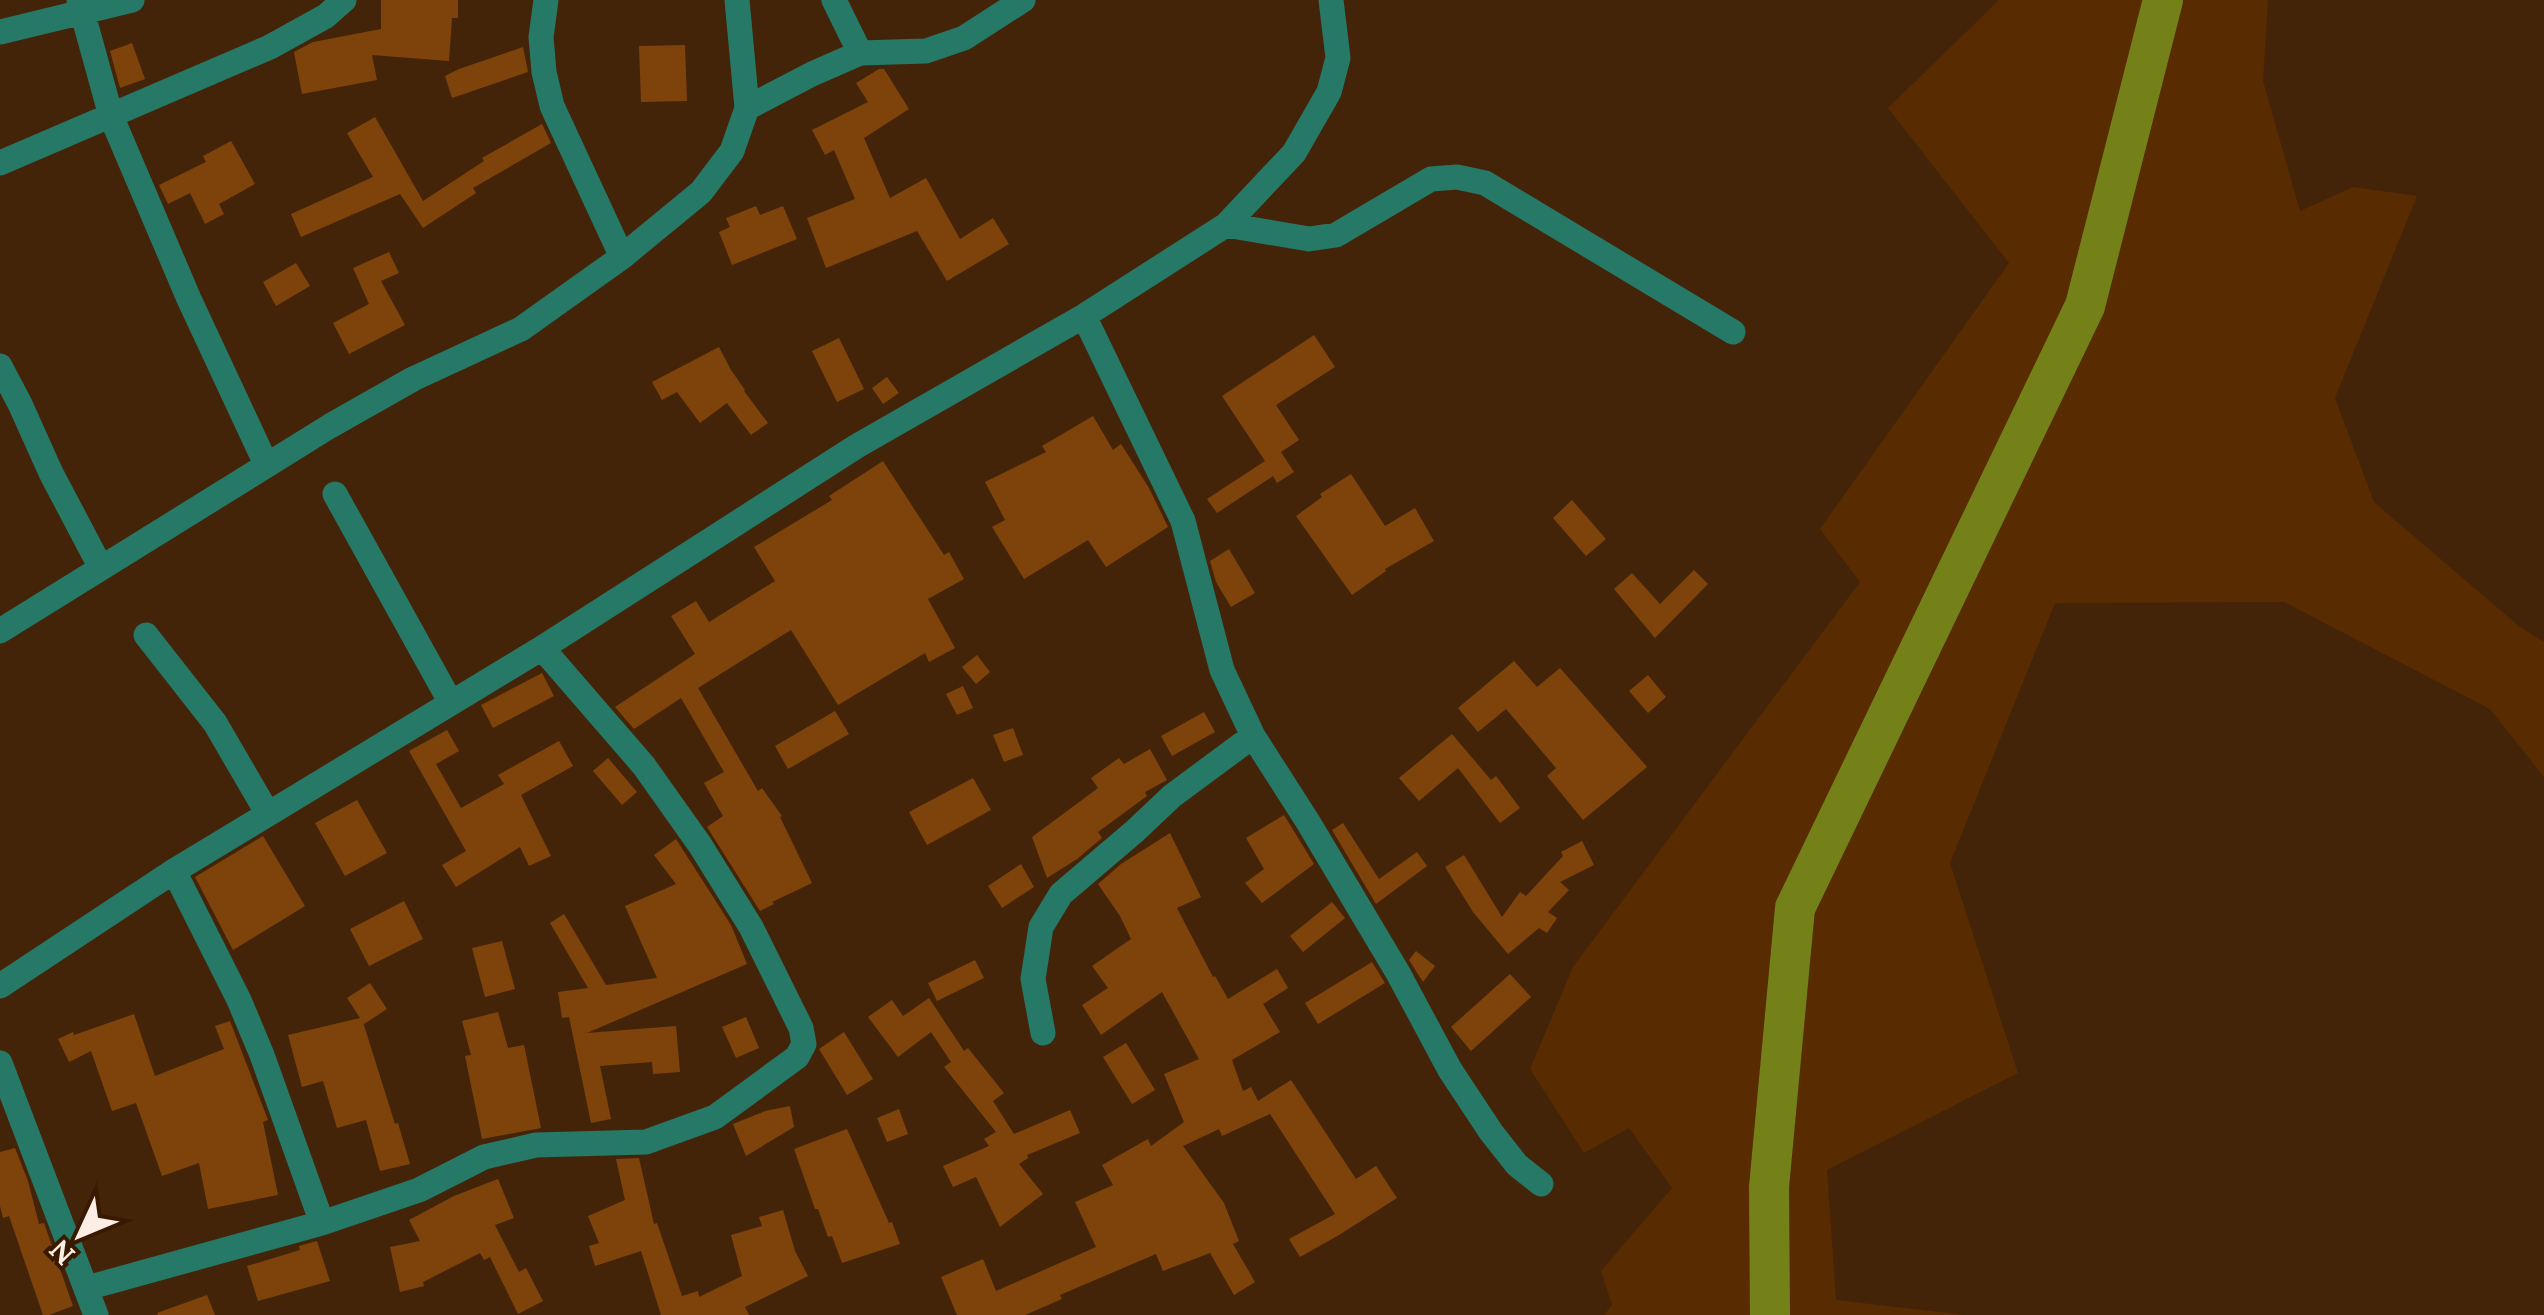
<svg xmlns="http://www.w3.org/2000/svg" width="2544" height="1315" font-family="Lora,serif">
<rect width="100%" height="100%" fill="#442409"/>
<path fill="#582b01" d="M 1999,0 L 2268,0 L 2263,81 L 2300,211 L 2353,187 L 2417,196 L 2335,398 L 2374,502 L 2520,627 L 2544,642 L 2544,777 L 2490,709 L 2284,602 L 2055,603 L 1950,863 L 2018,1073 L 1827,1170 L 1836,1300 L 1965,1315 L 1604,1315 L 1612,1305 L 1601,1271 L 1672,1188 L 1629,1128 L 1584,1153 L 1530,1069 L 1573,967 L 1860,582 L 1820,529 L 2009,263 L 1888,108 Z"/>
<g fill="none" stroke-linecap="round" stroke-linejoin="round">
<path stroke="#748119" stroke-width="40" d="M 1770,1315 L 1769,1187 L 1795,908 L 2085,306 L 2163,0"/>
</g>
<path fill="#7e430b" d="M 381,0 L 458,0 L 458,18 L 452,18 L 449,61 L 372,55 L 377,80 L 302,94 L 294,52 L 313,42 L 381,29 Z
M 132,43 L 145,79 L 120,88 L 110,51 Z
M 685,45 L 687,101 L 641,102 L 639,46 Z
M 523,47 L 528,72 L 452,98 L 445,76 L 459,69 Z
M 879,69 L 884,69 L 909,109 L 864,138 L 890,198 L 926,178 L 960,239 L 993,218 L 1009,244 L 947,281 L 917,231 L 826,268 L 807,218 L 855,199 L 834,150 L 825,155 L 812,130 L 868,102 L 856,83 Z
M 375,117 L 423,201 L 484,161 L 482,158 L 542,124 L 551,143 L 473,188 L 476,193 L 423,228 L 400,194 L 301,237 L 291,214 L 373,177 L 347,133 Z
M 231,141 L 255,184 L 219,204 L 224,214 L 205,224 L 190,193 L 168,204 L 159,185 L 206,162 L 203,156 Z
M 756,206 L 760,215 L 783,206 L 797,239 L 732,265 L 719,232 L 730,227 L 726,218 Z
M 389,252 L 399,273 L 381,281 L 405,325 L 349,354 L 333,323 L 369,304 L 353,268 Z
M 296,263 L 310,286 L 276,306 L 263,282 Z
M 1314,335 L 1335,367 L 1276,405 L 1299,440 L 1281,452 L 1294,472 L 1277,483 L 1273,476 L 1217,513 L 1207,499 L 1265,461 L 1222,396 Z
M 839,338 L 864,389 L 837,402 L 812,351 Z
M 719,347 L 731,370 L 745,390 L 744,391 L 768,423 L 751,435 L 727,403 L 700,423 L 677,392 L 662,400 L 652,382 Z
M 887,377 L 899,393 L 883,404 L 872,388 Z
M 1093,416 L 1113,450 L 1121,444 L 1149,488 L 1168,527 L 1106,567 L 1088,540 L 1024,579 L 992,527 L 1005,520 L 985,482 L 1046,452 L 1042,446 Z
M 883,461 L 944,555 L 949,552 L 964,579 L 928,599 L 955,648 L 929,662 L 925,653 L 838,705 L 791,630 L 698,688 L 758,791 L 762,788 L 782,816 L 780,817 L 812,883 L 772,902 L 774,904 L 760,911 L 707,827 L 723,816 L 704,783 L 724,772 L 681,698 L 634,729 L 615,707 L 695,654 L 671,616 L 696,601 L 709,622 L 775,581 L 754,547 L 832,500 L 829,496 Z
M 1351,474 L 1385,526 L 1415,508 L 1434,541 L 1385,569 L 1386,571 L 1352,595 L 1296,516 L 1322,497 L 1320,494 Z
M 1572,500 L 1606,539 L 1586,556 L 1553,518 Z
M 1229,549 L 1255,593 L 1231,607 L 1216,582 L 1210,561 Z
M 1694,570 L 1708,584 L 1655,638 L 1614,589 L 1632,573 L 1660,604 Z
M 977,655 L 990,672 L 976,684 L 962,667 Z
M 1514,661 L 1537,687 L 1560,668 L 1647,767 L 1583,820 L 1547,776 L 1556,768 L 1506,709 L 1478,732 L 1458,708 Z
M 542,673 L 554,696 L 493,728 L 481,705 Z
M 1648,675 L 1666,697 L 1648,713 L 1629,691 Z
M 963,686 L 973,708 L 957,715 L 946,694 Z
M 835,711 L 849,734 L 788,769 L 775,746 Z
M 1204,712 L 1215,732 L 1172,756 L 1161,736 Z
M 1013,728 L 1023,755 L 1004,762 L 993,735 Z
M 447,730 L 459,751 L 436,764 L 461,808 L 504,784 L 498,775 L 559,741 L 573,766 L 521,795 L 551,856 L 529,866 L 520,847 L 456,887 L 442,865 L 466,851 L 409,751 Z
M 1452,734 L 1491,780 L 1496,776 L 1520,808 L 1500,823 L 1458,768 L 1419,801 L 1399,778 Z
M 1150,749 L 1167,780 L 1145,792 L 1147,796 L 1098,832 L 1102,838 L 1077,859 L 1047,878 L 1032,837 L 1098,788 L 1091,778 L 1119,758 L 1124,764 Z
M 608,758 L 637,792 L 622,805 L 593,771 Z
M 973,778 L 991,810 L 927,845 L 909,812 Z
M 357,800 L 387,853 L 345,876 L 315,823 Z
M 1284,815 L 1314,864 L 1262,903 L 1245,883 L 1264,869 L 1246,838 Z
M 1343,823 L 1379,879 L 1417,852 L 1427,866 L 1376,904 L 1332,830 Z
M 1170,833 L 1201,897 L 1177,908 L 1213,977 L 1215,976 L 1228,999 L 1277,969 L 1288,988 L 1263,1004 L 1280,1032 L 1232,1060 L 1243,1091 L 1251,1087 L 1258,1101 L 1291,1080 L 1356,1179 L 1376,1166 L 1397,1198 L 1339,1235 L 1300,1257 L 1289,1239 L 1335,1214 L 1270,1114 L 1222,1136 L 1219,1129 L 1183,1146 L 1224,1203 L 1239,1241 L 1233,1244 L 1255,1282 L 1234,1295 L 1210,1253 L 1163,1271 L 1156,1254 L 1060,1295 L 1062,1299 L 1025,1315 L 957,1315 L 941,1277 L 983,1259 L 996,1291 L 1096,1247 L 1075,1202 L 1113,1185 L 1102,1165 L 1148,1139 L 1151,1146 L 1184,1122 L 1164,1074 L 1199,1059 L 1162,992 L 1101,1035 L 1082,1005 L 1108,988 L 1092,966 L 1131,939 L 1120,916 L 1098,884 L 1121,864 Z
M 263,836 L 305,906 L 233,950 L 195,877 Z
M 676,839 L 731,925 L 747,964 L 587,1033 L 676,1026 L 680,1072 L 653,1074 L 652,1062 L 600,1066 L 611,1119 L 591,1123 L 569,1017 L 562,1018 L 558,992 L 588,988 L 550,923 L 564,914 L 606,985 L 657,978 L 625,906 L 676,884 L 654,855 Z
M 1582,841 L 1594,865 L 1560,882 L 1569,890 L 1548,912 L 1557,918 L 1547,933 L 1539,928 L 1508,954 L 1473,912 L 1445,867 L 1464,855 L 1502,917 L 1520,892 L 1526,896 L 1563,856 L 1561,852 Z
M 1021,864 L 1034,887 L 1002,908 L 988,886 Z
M 404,901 L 423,939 L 369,966 L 350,929 Z
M 1332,902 L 1345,918 L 1303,952 L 1290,936 Z
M 502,941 L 515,989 L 485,997 L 472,948 Z
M 1416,951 L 1435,966 L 1423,982 L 1409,960 Z
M 975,960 L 984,978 L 937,1001 L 928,983 Z
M 1372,962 L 1385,983 L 1318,1024 L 1305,1003 Z
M 1510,974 L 1531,997 L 1471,1051 L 1451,1027 Z
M 370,983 L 387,1009 L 364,1024 L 363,1022 L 395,1124 L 398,1123 L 410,1164 L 380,1171 L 366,1120 L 337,1128 L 323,1081 L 302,1087 L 288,1035 L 360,1018 L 347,998 Z
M 929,998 L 964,1051 L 968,1048 L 1004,1093 L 993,1101 L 1014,1134 L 1070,1110 L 1080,1133 L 1027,1155 L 1028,1158 L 1019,1164 L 1043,1194 L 1000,1227 L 976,1177 L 953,1187 L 943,1166 L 989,1146 L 984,1139 L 996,1132 L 944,1067 L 951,1062 L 931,1032 L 898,1057 L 868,1017 L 892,1000 L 903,1016 Z
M 498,1012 L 508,1048 L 524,1045 L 541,1128 L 482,1139 L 465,1056 L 471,1055 L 462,1021 Z
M 134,1014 L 155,1076 L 224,1049 L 215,1026 L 230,1021 L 268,1120 L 263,1122 L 278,1195 L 208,1209 L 199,1163 L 162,1176 L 136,1103 L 112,1111 L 91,1051 L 69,1062 L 58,1039 L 73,1032 L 74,1035 Z
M 746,1017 L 759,1048 L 736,1058 L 722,1027 Z
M 844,1032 L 873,1079 L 847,1095 L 819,1049 Z
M 1126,1043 L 1155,1090 L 1132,1104 L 1103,1057 Z
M 790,1106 L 794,1127 L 746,1156 L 733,1124 L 765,1111 Z
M 899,1109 L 908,1134 L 887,1142 L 877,1118 Z
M 847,1129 L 889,1223 L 892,1222 L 900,1244 L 842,1263 L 832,1236 L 828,1237 L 818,1209 L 815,1209 L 794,1149 Z
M 15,1148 L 28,1181 L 39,1224 L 44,1223 L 73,1306 L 49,1315 L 43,1315 L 9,1216 L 3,1218 L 0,1206 L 0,1152 Z
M 639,1158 L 654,1224 L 657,1223 L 682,1296 L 698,1291 L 699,1297 L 742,1276 L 731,1235 L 762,1226 L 759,1217 L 783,1210 L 795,1251 L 808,1276 L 745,1307 L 749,1315 L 661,1315 L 641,1251 L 595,1266 L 589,1246 L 599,1243 L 588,1216 L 625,1200 L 616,1159 Z
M 498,1179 L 514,1218 L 495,1225 L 519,1272 L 526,1268 L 543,1301 L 518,1314 L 490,1257 L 484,1260 L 480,1253 L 423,1282 L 424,1286 L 400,1292 L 390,1247 L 420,1241 L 409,1220 L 454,1196 Z
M 317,1241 L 330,1281 L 258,1301 L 247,1266 L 300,1250 L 299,1246 Z
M 207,1295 L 215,1315 L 158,1315 L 157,1313 Z"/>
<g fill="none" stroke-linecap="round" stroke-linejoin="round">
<path stroke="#267867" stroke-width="25" d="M 79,0 L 111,116 L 189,299 L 266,464
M 546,0 L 541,37 L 544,72 L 552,106 L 622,257
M 834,0 L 860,53
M 0,32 L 132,0
M 747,108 L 812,74 L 860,53 L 926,51 L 964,38 L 1023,0
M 0,163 L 270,47 L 326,16 L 344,0
M 1226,225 L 1309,239 L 1336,235 L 1431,179 L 1457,177 L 1485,183 L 1733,332
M 1084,316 L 1183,521 L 1222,670 L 1253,736 L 1308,822 L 1398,973 L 1450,1070 L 1491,1132 L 1517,1165 L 1541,1184
M 0,366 L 20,404 L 51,473 L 101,568
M 335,494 L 451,703
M 0,631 L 330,426 L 413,379 L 521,329 L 622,257 L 701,192 L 732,151 L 747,108 L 737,0
M 146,635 L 215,723 L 268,814
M 174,871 L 239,1000 L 262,1055 L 322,1223
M 0,986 L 174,871 L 542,648 L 857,446 L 1084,316 L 1226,225 L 1294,153 L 1329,92 L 1338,58 L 1331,0
M 1043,1033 L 1033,979 L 1041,927 L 1061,894 L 1135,831 L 1172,796 L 1253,736
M 0,1063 L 96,1315
M 87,1288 L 322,1223 L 419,1190 L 484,1157 L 536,1145 L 646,1142 L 715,1117 L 797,1057 L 804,1044 L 801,1028 L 751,927 L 700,845 L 644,766 L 542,648"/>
</g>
<g transform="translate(80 1235) rotate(226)" stroke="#391a00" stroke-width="8" paint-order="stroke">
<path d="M0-8L18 38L0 25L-18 38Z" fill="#fceee4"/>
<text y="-15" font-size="28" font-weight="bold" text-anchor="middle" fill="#fceee4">N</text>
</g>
</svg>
